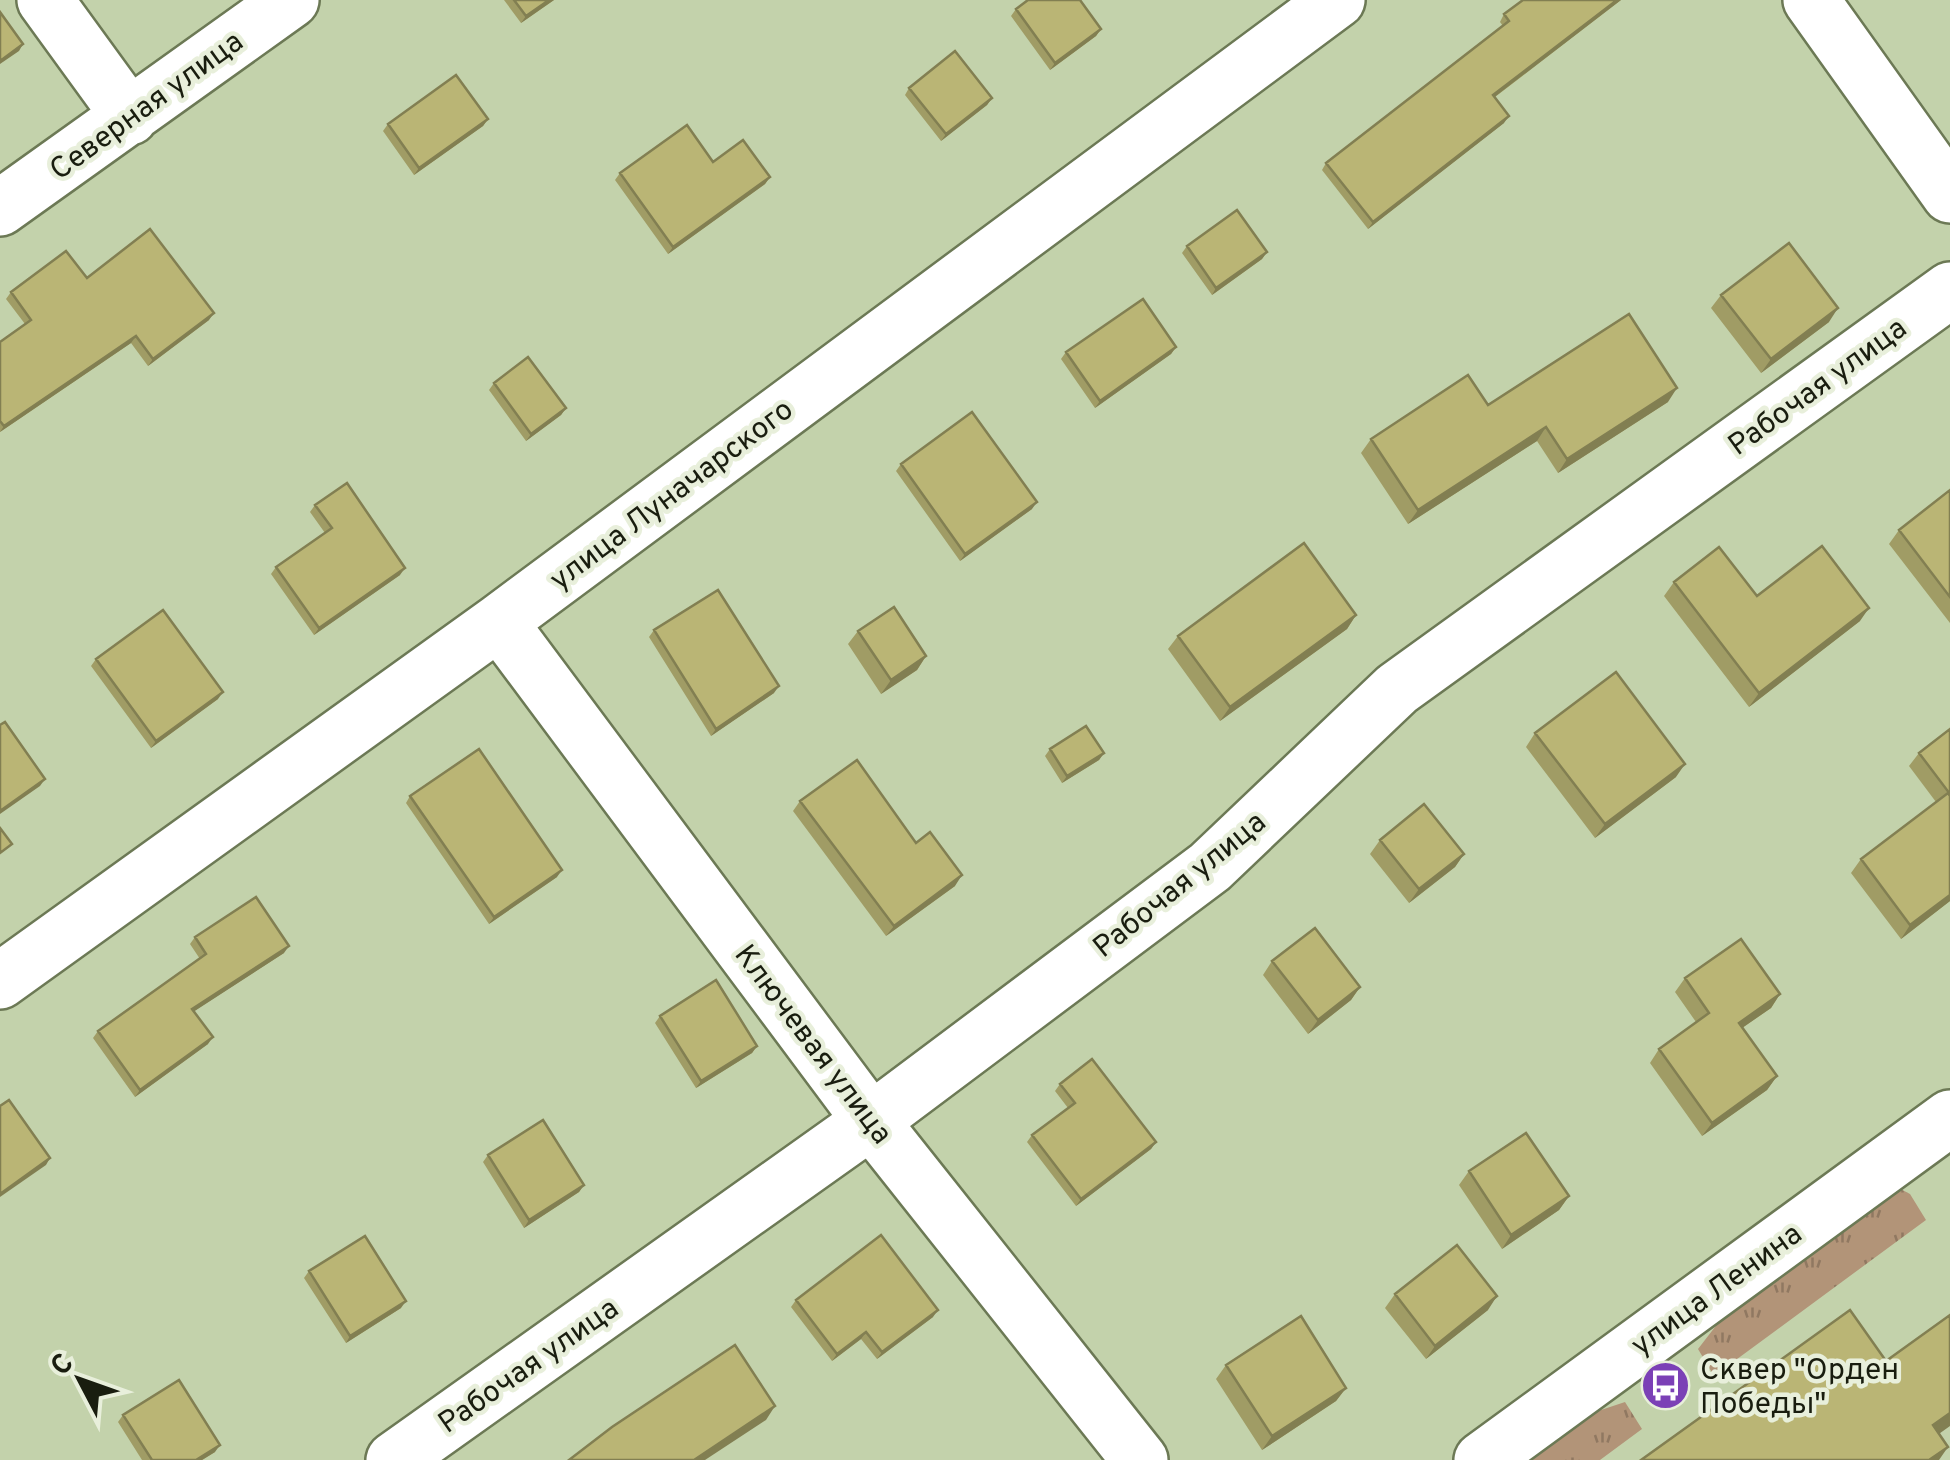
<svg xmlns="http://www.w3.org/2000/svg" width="1950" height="1460" font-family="Overpass,sans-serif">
<defs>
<pattern id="grass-tufts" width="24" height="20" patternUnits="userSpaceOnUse" patternTransform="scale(2.5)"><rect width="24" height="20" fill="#b29478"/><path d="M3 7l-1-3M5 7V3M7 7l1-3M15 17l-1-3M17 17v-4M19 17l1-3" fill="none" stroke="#907861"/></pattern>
</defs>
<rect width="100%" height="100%" fill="#c3d2ab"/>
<path fill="url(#grass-tufts)" d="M 1891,1184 L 1910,1194 L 1926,1220 L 1714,1376 L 1698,1349 L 1742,1292 Z
M 1625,1402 L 1642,1429 L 1600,1460 L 1514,1460 L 1565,1422 Z"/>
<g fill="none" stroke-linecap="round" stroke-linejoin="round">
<defs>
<path id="minor" d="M 45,0 L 130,117
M 0,208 L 291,0
M 499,622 L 871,1121 L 1140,1460
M 0,981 L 499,622 L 1337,0
M 394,1460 L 871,1121 L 1210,867 L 1397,689 L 1950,290"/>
<path id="major" d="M 1811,0 L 1950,195
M 1482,1460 L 1950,1118"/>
</defs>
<use href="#minor" stroke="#6c7955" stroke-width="60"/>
<use href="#major" stroke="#6c7955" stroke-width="60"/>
<use href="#minor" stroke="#fff" stroke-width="55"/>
<use href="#major" stroke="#fff" stroke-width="55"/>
</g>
<path fill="#a09c65" d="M 504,0 L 554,0 L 521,23 Z
M 1523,0 L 1621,0 L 1495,97 L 1504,123 L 1368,229 L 1322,170 L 1326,163 L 1503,26 L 1500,22 L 1504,14 Z
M 1016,9 L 1101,29 L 1096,36 L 1050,70 L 1011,16 Z
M 909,88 L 992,98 L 987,105 L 941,141 L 905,95 Z
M 488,119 L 483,126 L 414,175 L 383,131 L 388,124 Z
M 713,162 L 770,177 L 765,184 L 668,254 L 615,180 L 620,173 Z
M 1187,246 L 1267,252 L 1262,259 L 1212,295 L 1182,253 Z
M 87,278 L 209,320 L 148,366 L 131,343 L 0,432 L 0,342 L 25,324 L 6,299 L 11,292 Z
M 1721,295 L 1829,322 L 1761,373 L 1711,308 Z
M 1176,347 L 1171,354 L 1095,408 L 1061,359 L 1066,352 Z
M 494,383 L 566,408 L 561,415 L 526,441 L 489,390 Z
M 1668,402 L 1558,473 L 1537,441 L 1408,524 L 1361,453 L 1371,439 L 1488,405 Z
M 901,464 L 1032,509 L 960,561 L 896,471 Z
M 1950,490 L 1950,623 L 1889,544 L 1899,530 Z
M 315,505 L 400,575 L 314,635 L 271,574 L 276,567 L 325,533 L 310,512 Z
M 1674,582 L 1757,596 L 1860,621 L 1749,707 L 1664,596 Z
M 1356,615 L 1347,629 L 1220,721 L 1168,649 L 1178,636 Z
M 654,630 L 774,693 L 711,736 L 649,637 Z
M 858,631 L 926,656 L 917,670 L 881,694 L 848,644 Z
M 96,659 L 218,699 L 151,748 L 91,666 Z
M 1950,729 L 1950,901 L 1901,939 L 1851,873 L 1861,859 L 1936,802 L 1909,766 L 1919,753 Z
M 1535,733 L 1676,777 L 1595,838 L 1526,747 Z
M 1050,749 L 1104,753 L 1099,760 L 1062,783 L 1045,756 Z
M 410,796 L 557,877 L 489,924 L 406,803 Z
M 800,801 L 955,886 L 886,936 L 793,811 Z
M 1380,840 L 1464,854 L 1455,867 L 1409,903 L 1370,854 Z
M 195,937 L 284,953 L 194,1011 L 208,1044 L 135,1097 L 93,1038 L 98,1031 L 200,959 L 190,944 Z
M 1272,961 L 1360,987 L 1351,1000 L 1308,1034 L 1263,975 Z
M 1685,978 L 1780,994 L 1771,1008 L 1742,1028 L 1777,1076 L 1767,1090 L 1702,1136 L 1650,1063 L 1659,1049 L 1696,1022 L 1675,992 Z
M 660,1016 L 757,1046 L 752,1053 L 696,1088 L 655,1023 Z
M 1060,1084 L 1156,1142 L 1151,1149 L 1076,1206 L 1027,1142 L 1032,1135 L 1068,1108 L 1055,1091 Z
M 488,1155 L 584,1185 L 579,1192 L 524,1228 L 483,1162 Z
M 1469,1171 L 1569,1196 L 1559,1210 L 1502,1249 L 1459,1185 Z
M 309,1271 L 401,1308 L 346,1343 L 304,1278 Z
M 1395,1294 L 1488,1310 L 1426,1359 L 1385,1308 Z
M 796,1300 L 933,1317 L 877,1359 L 861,1339 L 832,1361 L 791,1307 Z
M 1226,1365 L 1346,1388 L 1336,1401 L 1262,1450 L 1216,1379 Z
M 123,1415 L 215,1452 L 202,1460 L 142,1460 L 118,1422 Z"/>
<path fill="#827f52" d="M 549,0 L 554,0 L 521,23 L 526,16 Z
M 1617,0 L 1621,0 L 1488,102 L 1493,95 Z
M 1101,29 L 1096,36 L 1050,70 L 1055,63 Z
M 23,44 L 19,51 L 0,64 L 0,61 Z
M 992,98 L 987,105 L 941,141 L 946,134 Z
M 1509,116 L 1504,123 L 1368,229 L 1373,222 Z
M 488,119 L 483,126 L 414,175 L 419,168 Z
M 770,177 L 765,184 L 668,254 L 673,247 Z
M 1267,252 L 1262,259 L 1212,295 L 1216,288 Z
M 1838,308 L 1829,322 L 1761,373 L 1771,359 Z
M 214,313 L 209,320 L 148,366 L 153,359 Z
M 136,336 L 131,343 L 0,432 L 4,426 Z
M 1176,347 L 1171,354 L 1095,408 L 1100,401 Z
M 1677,388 L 1668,402 L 1558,473 L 1567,459 Z
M 566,408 L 561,415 L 526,441 L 531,434 Z
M 1546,427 L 1537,441 L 1408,524 L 1418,510 Z
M 1037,502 L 1032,509 L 960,561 L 965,554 Z
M 405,568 L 400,575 L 314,635 L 319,628 Z
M 1869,608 L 1860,621 L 1749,707 L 1759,693 Z
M 1356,615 L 1347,629 L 1220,721 L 1230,707 Z
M 926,656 L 917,670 L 881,694 L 891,680 Z
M 779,686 L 774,693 L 711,736 L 716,729 Z
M 223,692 L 218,699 L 151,748 L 156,741 Z
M 1104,753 L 1099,760 L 1062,783 L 1067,776 Z
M 1685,764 L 1676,777 L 1595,838 L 1605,824 Z
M 45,779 L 40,786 L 0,814 L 0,811 Z
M 1464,854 L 1455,867 L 1409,903 L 1419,889 Z
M 562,870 L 557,877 L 489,924 L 494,917 Z
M 962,875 L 955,886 L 886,936 L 894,926 Z
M 1950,895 L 1950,901 L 1901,939 L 1910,925 Z
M 289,946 L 284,953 L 187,1016 L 192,1009 Z
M 1360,987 L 1351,1000 L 1308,1034 L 1318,1020 Z
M 1780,994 L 1771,1008 L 1729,1037 L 1739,1023 Z
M 213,1037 L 208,1044 L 135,1097 L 140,1090 Z
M 757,1046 L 752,1053 L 696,1088 L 701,1081 Z
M 1777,1076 L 1767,1090 L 1702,1136 L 1712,1123 Z
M 1156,1142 L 1151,1149 L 1076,1206 L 1081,1199 Z
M 50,1158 L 46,1165 L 0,1197 L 0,1194 Z
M 584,1185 L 579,1192 L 524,1228 L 529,1220 Z
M 1569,1196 L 1559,1210 L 1502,1249 L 1511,1235 Z
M 1497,1296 L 1488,1310 L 1426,1359 L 1435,1346 Z
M 406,1301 L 401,1308 L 346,1343 L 350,1336 Z
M 938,1310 L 933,1317 L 877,1359 L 882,1352 Z
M 866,1332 L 861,1339 L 832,1361 L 837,1354 Z
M 1346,1388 L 1336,1401 L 1262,1450 L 1272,1436 Z
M 775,1406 L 766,1420 L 705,1460 L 694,1460 Z
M 1950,1413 L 1950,1426 L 1915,1451 L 1933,1425 Z
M 220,1445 L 215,1452 L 202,1460 L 196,1460 Z
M 1948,1447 L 1939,1460 L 1929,1460 Z"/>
<path fill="#bab575" stroke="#827f52" stroke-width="2.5" d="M 514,0 L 549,0 L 526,16 Z
M 1028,0 L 1080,0 L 1101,29 L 1055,63 L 1016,9 Z
M 1523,0 L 1617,0 L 1493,95 L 1509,116 L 1373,222 L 1326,163 L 1509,21 L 1504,14 Z
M 0,12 L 23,44 L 0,61 Z
M 955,51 L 992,98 L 946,134 L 909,88 Z
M 456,75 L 488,119 L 419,168 L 388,124 Z
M 687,125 L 713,162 L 743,140 L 770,177 L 673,247 L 620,173 Z
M 1237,210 L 1267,252 L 1216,288 L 1187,246 Z
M 150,229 L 214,313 L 153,359 L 136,336 L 4,426 L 0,421 L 0,342 L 31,320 L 11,292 L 66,251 L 87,278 Z
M 1789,243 L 1838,308 L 1771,359 L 1721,295 Z
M 1143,299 L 1176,347 L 1100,401 L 1066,352 Z
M 1629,314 L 1677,388 L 1567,459 L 1546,427 L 1418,510 L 1371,439 L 1468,375 L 1488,405 Z
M 528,357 L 566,408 L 531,434 L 494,383 Z
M 972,412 L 1037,502 L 965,554 L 901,464 Z
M 347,483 L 405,568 L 319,628 L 276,567 L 332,528 L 315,505 Z
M 1950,490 L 1950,597 L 1899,530 Z
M 1304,543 L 1356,615 L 1230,707 L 1178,636 Z
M 1822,546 L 1869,608 L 1759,693 L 1674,582 L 1719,547 L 1757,596 Z
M 718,590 L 779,686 L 716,729 L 654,630 Z
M 894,607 L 926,656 L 891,680 L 858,631 Z
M 163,610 L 223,692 L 156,741 L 96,659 Z
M 1616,672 L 1685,764 L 1605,824 L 1535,733 Z
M 5,722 L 45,779 L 0,811 L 0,725 Z
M 1086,726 L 1104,753 L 1067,776 L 1050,749 Z
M 1950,729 L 1950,794 L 1919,753 Z
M 479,749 L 562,870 L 494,917 L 410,796 Z
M 857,760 L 916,843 L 930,832 L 962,875 L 894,926 L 800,801 Z
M 1948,793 L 1950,796 L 1950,895 L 1910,925 L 1861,859 Z
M 1424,804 L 1464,854 L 1419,889 L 1380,840 Z
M 0,828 L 12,844 L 0,853 Z
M 256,897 L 289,946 L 192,1009 L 213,1037 L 140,1090 L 98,1031 L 206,954 L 195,937 Z
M 1315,928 L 1360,987 L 1318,1020 L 1272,961 Z
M 1741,939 L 1780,994 L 1739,1023 L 1777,1076 L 1712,1123 L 1659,1049 L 1709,1013 L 1685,978 Z
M 716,980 L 757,1046 L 701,1081 L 660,1016 Z
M 1092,1059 L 1156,1142 L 1081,1199 L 1032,1135 L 1075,1103 L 1060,1084 Z
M 9,1100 L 50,1158 L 0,1194 L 0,1106 Z
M 543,1120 L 584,1185 L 529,1220 L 488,1155 Z
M 1526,1133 L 1569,1196 L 1511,1235 L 1469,1171 Z
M 881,1235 L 938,1310 L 882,1352 L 866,1332 L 837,1354 L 796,1300 Z
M 365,1236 L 406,1301 L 350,1336 L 309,1271 Z
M 1457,1245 L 1497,1296 L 1435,1346 L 1395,1294 Z
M 1850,1310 L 1886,1361 L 1950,1315 L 1950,1413 L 1933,1425 L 1948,1447 L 1929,1460 L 1641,1460 Z
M 1301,1316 L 1346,1388 L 1272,1436 L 1226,1365 Z
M 735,1345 L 775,1406 L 694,1460 L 569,1460 L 612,1427 Z
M 179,1380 L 220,1445 L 196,1460 L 152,1460 L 123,1415 Z"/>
<defs>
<symbol id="bus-disc" viewBox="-11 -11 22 22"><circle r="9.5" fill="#7b40b6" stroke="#e8efdb"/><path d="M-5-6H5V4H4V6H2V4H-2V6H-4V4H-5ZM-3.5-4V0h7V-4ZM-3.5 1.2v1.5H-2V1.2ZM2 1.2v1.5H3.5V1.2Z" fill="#fff"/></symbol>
</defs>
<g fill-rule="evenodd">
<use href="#bus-disc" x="1638" y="1358" width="55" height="55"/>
</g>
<g text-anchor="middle" stroke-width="9" stroke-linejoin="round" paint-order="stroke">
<g font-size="30" fill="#191d0f" stroke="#e8efdb">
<text transform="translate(146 105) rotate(-36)" y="10">Северная улица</text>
<text transform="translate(1817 386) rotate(-36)" y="10">Рабочая улица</text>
<text transform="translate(671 494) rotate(-37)" y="10">улица Луначарского</text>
<text transform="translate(1179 884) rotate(-39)" y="10">Рабочая улица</text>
<text transform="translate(814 1044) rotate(53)" y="10">Ключевая улица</text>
<text transform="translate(1716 1289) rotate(-36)" y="10">улица Ленина</text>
<text transform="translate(528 1365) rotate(-35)" y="10">Рабочая улица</text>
</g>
<g font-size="30" fill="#191d0f" stroke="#e8efdb" text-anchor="start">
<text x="1700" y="1379">Сквер "Орден<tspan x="1700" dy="34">Победы"</tspan></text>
</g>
</g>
<g transform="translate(80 1380) rotate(311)" stroke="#e8efdb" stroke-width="8" paint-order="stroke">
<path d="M0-8L18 38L0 25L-18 38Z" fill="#191d0f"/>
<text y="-15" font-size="28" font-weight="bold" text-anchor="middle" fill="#191d0f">С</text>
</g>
</svg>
